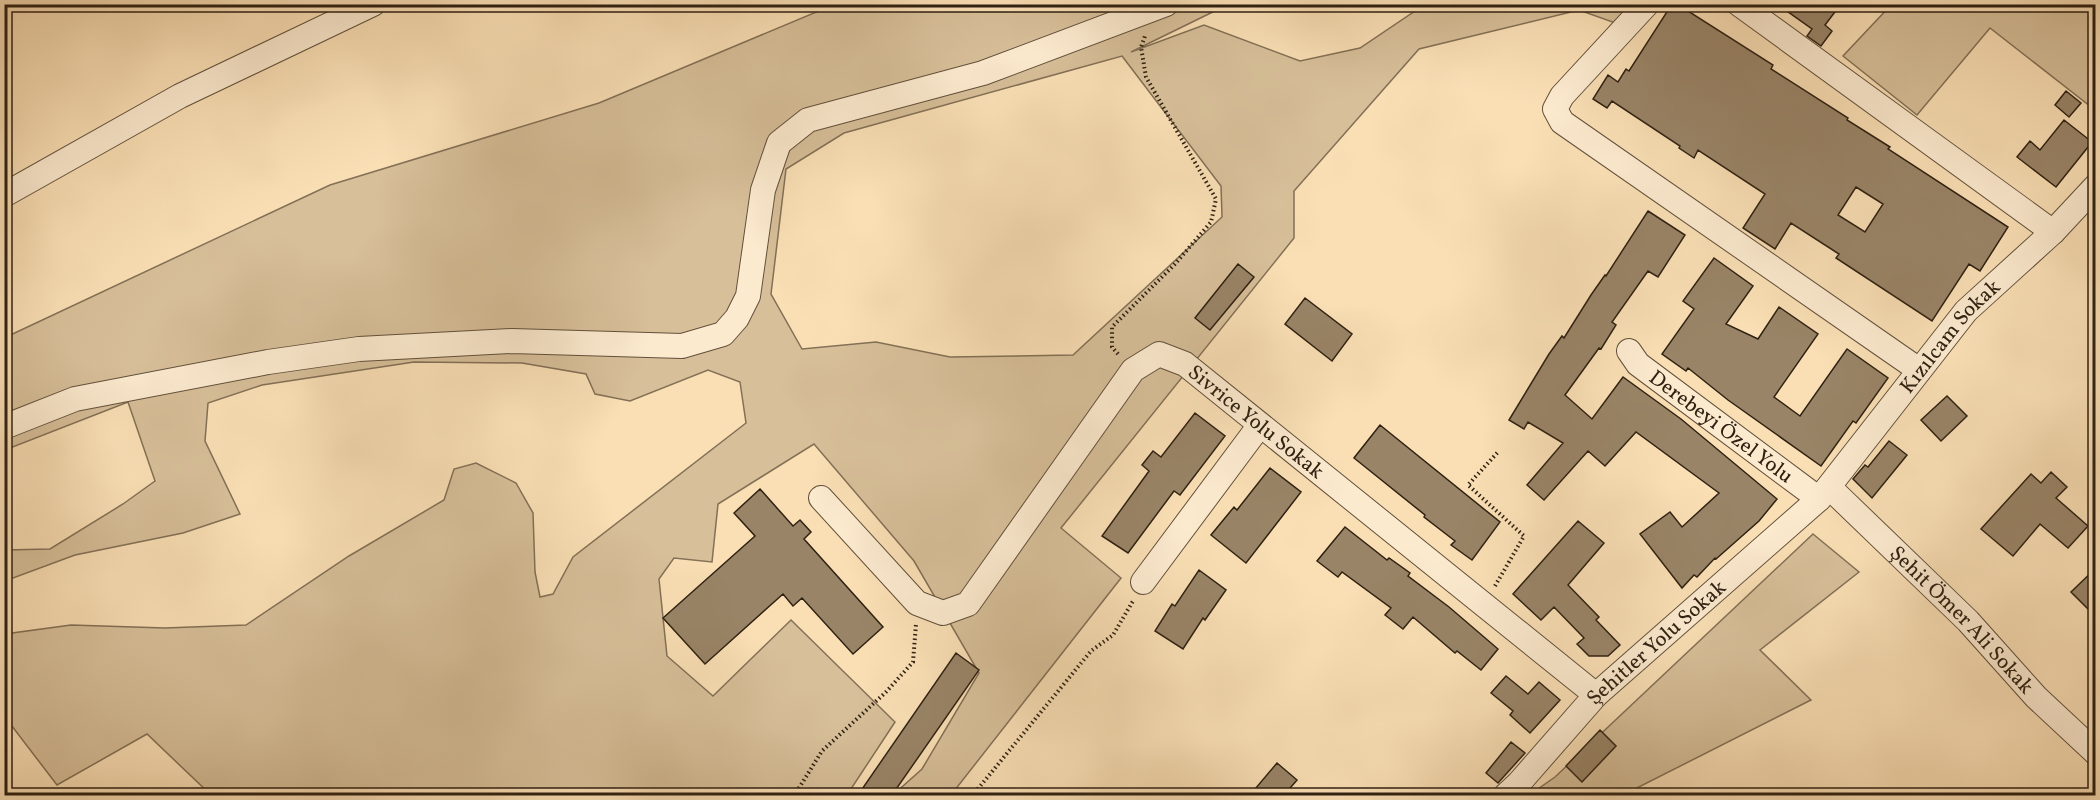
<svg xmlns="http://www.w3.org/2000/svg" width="2100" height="800" font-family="Vollkorn,serif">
<rect width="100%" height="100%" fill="#fadfb5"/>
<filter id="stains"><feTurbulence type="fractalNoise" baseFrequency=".00333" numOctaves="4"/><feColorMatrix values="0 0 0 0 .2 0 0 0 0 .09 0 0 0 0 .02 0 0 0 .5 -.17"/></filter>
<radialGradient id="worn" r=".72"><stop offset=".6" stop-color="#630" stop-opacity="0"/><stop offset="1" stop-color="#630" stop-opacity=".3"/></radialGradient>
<path fill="#d7bf99" stroke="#837056" stroke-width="1.5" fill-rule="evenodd" d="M 833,5 L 1227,5 L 1131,52 L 1204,25 L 1300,61 L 1360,48 L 1424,5 L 1638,5 L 1618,24 L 1579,10 L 1419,49 L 1294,191 L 1294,238 L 1061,528 L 1121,578 L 951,795 L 893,795 L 922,769 L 979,673 L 914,561 L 814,444 L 718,504 L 712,562 L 674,558 L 659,579 L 667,656 L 713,696 L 791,620 L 895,722 L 847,795 L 211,795 L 147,734 L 57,785 L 5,717 L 5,634 L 71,625 L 165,628 L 246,625 L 349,556 L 444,500 L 454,469 L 476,463 L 516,483 L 533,513 L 535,572 L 540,597 L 553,594 L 573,557 L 746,423 L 740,382 L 708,370 L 630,401 L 595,394 L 586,374 L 522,363 L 414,362 L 262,385 L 208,403 L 205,441 L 240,514 L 183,533 L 75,555 L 5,581 L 5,550 L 50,549 L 123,504 L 155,481 L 128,402 L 5,450 L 4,338 L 330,185 L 599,103 ZM 1122,56 L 1221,186 L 1222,217 L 1073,355 L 950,357 L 876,342 L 802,349 L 771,294 L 786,169 L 844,133 Z
M 1891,5 L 2095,5 L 2095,110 L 1990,28 L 1917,115 L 1843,56 Z
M 1813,534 L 1859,572 L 1760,650 L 1811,700 L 1623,795 L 1528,796 L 1555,777 Z"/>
<path fill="#998467" stroke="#2f2112" stroke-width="1.5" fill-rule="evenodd" d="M 1672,4 L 1677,4 L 1773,65 L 1771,69 L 1848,118 L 1847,120 L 1890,147 L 1888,149 L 2008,227 L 1980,271 L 1969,264 L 1932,321 L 1836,258 L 1839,254 L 1791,223 L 1775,249 L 1743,228 L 1765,194 L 1698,150 L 1694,158 L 1679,148 L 1680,146 L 1612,101 L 1607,108 L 1593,99 L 1608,75 L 1618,82 L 1626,69 L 1629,71 ZM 1856,187 L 1883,204 L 1865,232 L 1838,215 Z
M 1777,4 L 1841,4 L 1825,25 L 1832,31 L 1821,46 L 1807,36 L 1812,29 Z
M 2066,91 L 2081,103 L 2069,117 L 2055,105 Z
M 2064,120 L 2092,142 L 2056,187 L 2017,157 L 2030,141 L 2040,150 Z
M 1648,211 L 1685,235 L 1658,277 L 1648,271 L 1612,322 L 1616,325 L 1601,349 L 1599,348 L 1565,395 L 1592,419 L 1623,377 L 1681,419 L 1777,499 L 1759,521 L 1716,559 L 1715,558 L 1697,577 L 1694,575 L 1682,588 L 1640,534 L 1670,512 L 1682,527 L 1719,493 L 1636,432 L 1605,466 L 1588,451 L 1544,500 L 1527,485 L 1563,443 L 1528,422 L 1524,429 L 1509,420 L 1549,354 L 1562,336 L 1564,338 L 1591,295 L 1605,275 L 1606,276 Z
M 1714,258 L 1753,286 L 1726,324 L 1758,339 L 1779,307 L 1818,334 L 1774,397 L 1800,416 L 1847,349 L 1888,378 L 1856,423 L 1853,421 L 1821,466 L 1728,400 L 1688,368 L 1686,371 L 1662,354 L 1694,309 L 1683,301 Z
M 1238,264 L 1254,277 L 1210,330 L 1195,318 Z
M 1305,298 L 1352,334 L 1332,361 L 1285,324 Z
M 1947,396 L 1967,416 L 1941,441 L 1921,420 Z
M 1195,413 L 1225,436 L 1180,495 L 1174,491 L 1128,553 L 1102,536 L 1149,471 L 1142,465 L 1153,451 L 1161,457 Z
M 1380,425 L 1500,522 L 1472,560 L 1451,545 L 1455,541 L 1424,517 L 1425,515 L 1354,458 Z
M 1889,441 L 1907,455 L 1872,498 L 1853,479 L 1865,465 L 1868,467 Z
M 1270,468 L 1301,492 L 1246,563 L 1211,535 L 1234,507 L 1237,510 Z
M 2051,472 L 2067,487 L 2056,498 L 2088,526 L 2068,548 L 2040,524 L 2013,556 L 1981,529 L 2031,474 L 2041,483 Z
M 760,489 L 793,526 L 800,520 L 811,532 L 804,539 L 883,627 L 853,654 L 802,598 L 793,606 L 783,594 L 705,664 L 663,618 L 755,536 L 734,513 Z
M 1578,521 L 1604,543 L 1568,585 L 1599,617 L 1596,620 L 1620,645 L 1608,656 L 1589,656 L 1577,644 L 1584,638 L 1554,607 L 1541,620 L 1513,594 Z
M 1345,527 L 1387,560 L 1389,558 L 1410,573 L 1408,576 L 1449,607 L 1498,649 L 1481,670 L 1457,651 L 1455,653 L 1413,617 L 1403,629 L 1385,615 L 1391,608 L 1342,572 L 1338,577 L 1317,561 Z
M 2096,568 L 2096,617 L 2071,592 Z
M 1199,570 L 1226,590 L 1205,620 L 1203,618 L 1183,649 L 1155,631 L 1172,604 L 1175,606 Z
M 956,653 L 979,670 L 892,795 L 858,795 Z
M 1506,676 L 1528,694 L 1539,682 L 1560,700 L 1530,733 L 1510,715 L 1513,711 L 1491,693 Z
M 1600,730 L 1616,746 L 1582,782 L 1566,766 Z
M 1511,742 L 1525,753 L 1498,783 L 1486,773 Z
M 1277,763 L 1297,780 L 1284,795 L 1250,795 Z"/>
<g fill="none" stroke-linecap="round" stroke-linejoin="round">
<defs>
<g id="minor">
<path d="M 1647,4 L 1562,96 L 1555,109 L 1562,122 L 1919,370"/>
<path d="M 1739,4 L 2053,232"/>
<path d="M 4,195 L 180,96 L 373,4"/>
<path id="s1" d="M 1629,351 L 1638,364 L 1819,499"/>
<path d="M 4,427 L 75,399 L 268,362 L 359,349 L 512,341 L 682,346 L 723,334 L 737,318 L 748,296 L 763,190 L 779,143 L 808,120 L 983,73 L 1166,4"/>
<path id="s2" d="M 1829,487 L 1968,621 L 2036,697 L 2096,753"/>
<path id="s3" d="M 821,498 L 917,603 L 943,613 L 968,604 L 1133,370 L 1159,354 L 1185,364 L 1596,695"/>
<path d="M 1143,582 L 1260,425"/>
<path id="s4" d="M 1505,796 L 1519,783 L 1596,695 L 1819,499 L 1966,311 L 2053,232 L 2096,186"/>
</g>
</defs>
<use href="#minor" stroke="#62503b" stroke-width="26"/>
<path stroke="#2f2112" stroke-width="4" stroke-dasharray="1.5 3" stroke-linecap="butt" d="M 1118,354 L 1112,347 L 1112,327 L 1175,264 L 1211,222 L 1216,199 L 1146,77 L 1141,47 L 1145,36
M 1495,586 L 1524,536 L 1468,485 L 1498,452
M 794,796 L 822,751 L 886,692 L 913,662 L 916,624
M 972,796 L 1091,651 L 1113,635 L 1133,601"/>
<use href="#minor" stroke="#fceacf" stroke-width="24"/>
</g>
<g text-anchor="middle" stroke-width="6" stroke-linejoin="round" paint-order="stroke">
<g font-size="21" fill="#2f2112" stroke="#fceacf">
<text dy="7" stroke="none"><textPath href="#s4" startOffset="642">Kızılcam Sokak</textPath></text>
<text dy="7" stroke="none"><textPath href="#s3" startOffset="633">Sivrice Yolu Sokak</textPath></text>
<text dy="7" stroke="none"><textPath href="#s1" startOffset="120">Derebeyi Özel Yolu</textPath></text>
<text dy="7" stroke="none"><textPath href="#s2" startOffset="188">Şehit Ömer Ali Sokak</textPath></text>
<text dy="7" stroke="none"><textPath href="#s4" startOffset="216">Şehitler Yolu Sokak</textPath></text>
</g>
</g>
<rect width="2100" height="800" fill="none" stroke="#fadfb5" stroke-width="24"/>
<rect x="6" y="6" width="2088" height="788" fill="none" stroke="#2f2112" stroke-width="3"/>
<rect x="12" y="12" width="2076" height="776" fill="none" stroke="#2f2112" stroke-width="1.5"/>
<rect width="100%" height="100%" filter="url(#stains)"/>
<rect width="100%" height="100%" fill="url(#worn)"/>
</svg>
